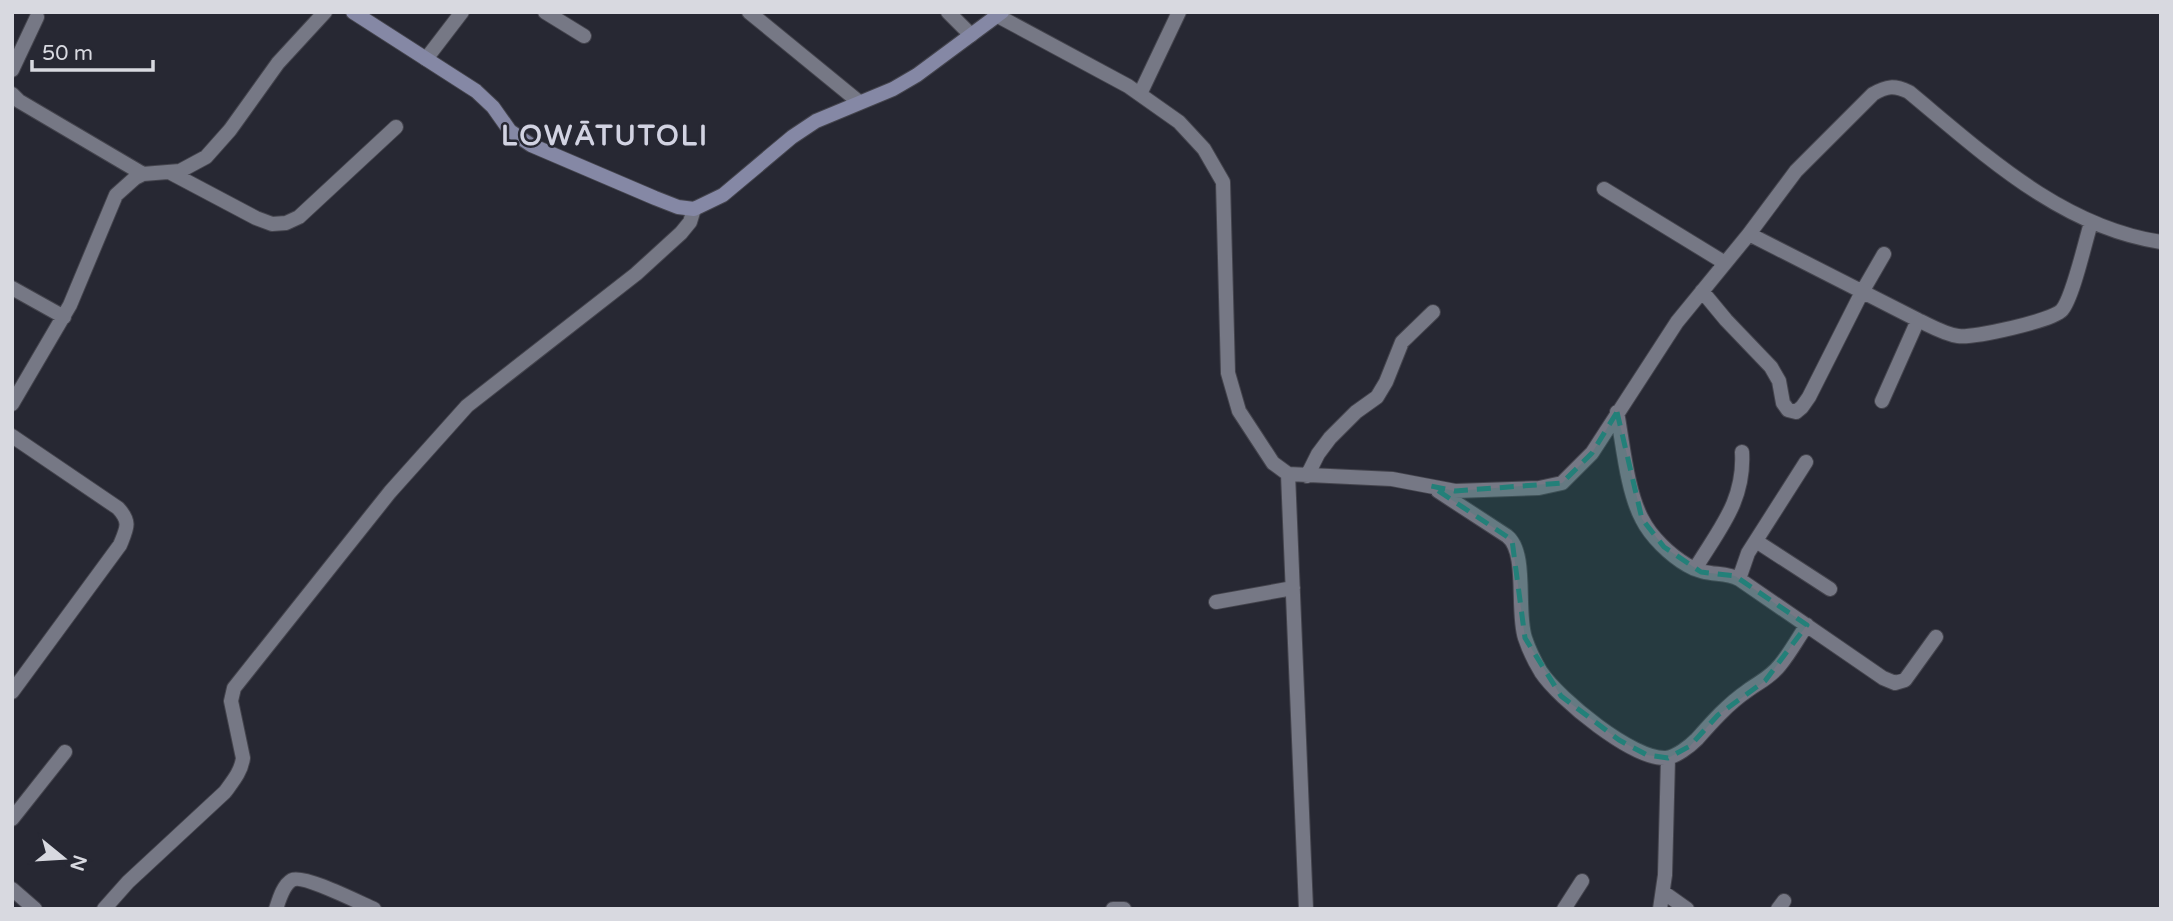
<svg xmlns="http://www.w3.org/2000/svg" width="2173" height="921" font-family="'Varela Round',sans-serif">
<rect width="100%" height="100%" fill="#272833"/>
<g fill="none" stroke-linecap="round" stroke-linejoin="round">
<defs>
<path id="street" d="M 545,12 L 584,36
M 749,12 L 859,102
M 948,12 L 971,35
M 998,16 L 1128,86 L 1179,122 L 1204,149 L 1223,182 L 1228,373 L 1239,411 L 1273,463 L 1288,474 L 1392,479 L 1455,491 L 1539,488 L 1562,483 L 1592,453 L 1677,322 L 1749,234 L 1796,171 L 1873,94 C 1887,86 1894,85 1909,92 C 1984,154 2061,227 2161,242
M 426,59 L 462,12
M 12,70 L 37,17
M 12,94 L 19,101 L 143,174
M 1140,94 L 1179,12
M 171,173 L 256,218 L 272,224 L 286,223 L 299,217 L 396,127
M 1604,189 L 1725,263
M 1749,234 L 1918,320 L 1882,401
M 12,288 L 64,317
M 1702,291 L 1726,320 L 1771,367 L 1779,381 L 1783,403 L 1788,410 L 1796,412 L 1802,407 L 1809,397 L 1862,292 L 1884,254
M 1918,320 C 1931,326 1944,334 1958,336 C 1974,338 2052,321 2062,310 C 2073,297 2085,242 2091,223
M 12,404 L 70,305 L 116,195 L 135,178 L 143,174 L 180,171 L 206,157 L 230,130 L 278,63 L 325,12
M 1617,412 C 1623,444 1627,491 1642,519 C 1651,537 1670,555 1687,565 C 1706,577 1724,571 1739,579 L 1883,678 L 1895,683 L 1905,680 L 1936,637
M 12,436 L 118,508 C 131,522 127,528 120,545 L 12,692
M 1288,474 L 1306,909
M 1307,476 L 1318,454 L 1330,438 L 1356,412 L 1377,397 L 1386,382 L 1402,342 L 1433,312
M 1438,491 L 1507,536 C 1528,552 1516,611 1525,638 C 1529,650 1535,662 1541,672 C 1559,699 1633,760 1666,758 C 1676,757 1690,746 1697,739 C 1712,722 1728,704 1747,691 C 1759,682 1770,678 1780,665 C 1790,653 1798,638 1807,625
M 1756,541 L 1830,589
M 1695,569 C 1719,529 1745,501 1742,452
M 1739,579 L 1748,553 L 1806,462
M 1216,602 L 1293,588
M 12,819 L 65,752
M 12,889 L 35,909
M 1663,892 L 1687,909
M 104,909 L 128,882 L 225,792 C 233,781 241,772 243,758 L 231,701 L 234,688 L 390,492 L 467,406 L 636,274 L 681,233 L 690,222 L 694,209
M 276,909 C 279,900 283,885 292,880 C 303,874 360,903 374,909
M 1113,909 L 1124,909
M 1564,909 L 1582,881
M 1660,909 L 1665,875 L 1668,758
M 1778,909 L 1784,901"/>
<path id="secondary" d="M 353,12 L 476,91 L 493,107 L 510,131 L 531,145 L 655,198 L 678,207 L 694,209 L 723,195 L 792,137 L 816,121 L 893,89 L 917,75 L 1002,12"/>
</defs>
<use href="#street" stroke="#44444d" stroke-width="16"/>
<use href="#secondary" stroke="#44444d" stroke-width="16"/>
<use href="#street" stroke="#767885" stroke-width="14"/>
<use href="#secondary" stroke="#8588a5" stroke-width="14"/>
</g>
<path fill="#238079" fill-opacity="0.2" stroke="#238079" stroke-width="5" stroke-dasharray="14 9" stroke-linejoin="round" d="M 1617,412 L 1642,519 L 1664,547 L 1701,572 L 1735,576 L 1807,625 L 1765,681 L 1718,715 L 1690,746 L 1668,758 L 1647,755 L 1619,740 L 1561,696 L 1525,638 L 1512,540 L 1431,486 L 1455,491 L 1562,483 L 1592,453 Z"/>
<g text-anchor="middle" stroke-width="5" stroke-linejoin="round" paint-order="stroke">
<g font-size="28" font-weight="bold" letter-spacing="2" fill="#d2d3e2" stroke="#272833">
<text x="605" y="145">LOWĀTUTOLI</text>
</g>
</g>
<rect width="2173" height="921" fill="none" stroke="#d8d9e0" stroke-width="28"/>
<g transform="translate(63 858) rotate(108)" stroke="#272833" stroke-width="5" paint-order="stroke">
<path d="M0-5L12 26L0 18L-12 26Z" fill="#d8d9e0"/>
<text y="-10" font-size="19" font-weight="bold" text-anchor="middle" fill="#d8d9e0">N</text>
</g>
<path d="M32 60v10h121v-10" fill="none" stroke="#d8d9e0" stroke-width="3.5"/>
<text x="42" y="60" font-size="21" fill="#d8d9e0" stroke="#272833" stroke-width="5" paint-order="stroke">50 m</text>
</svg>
